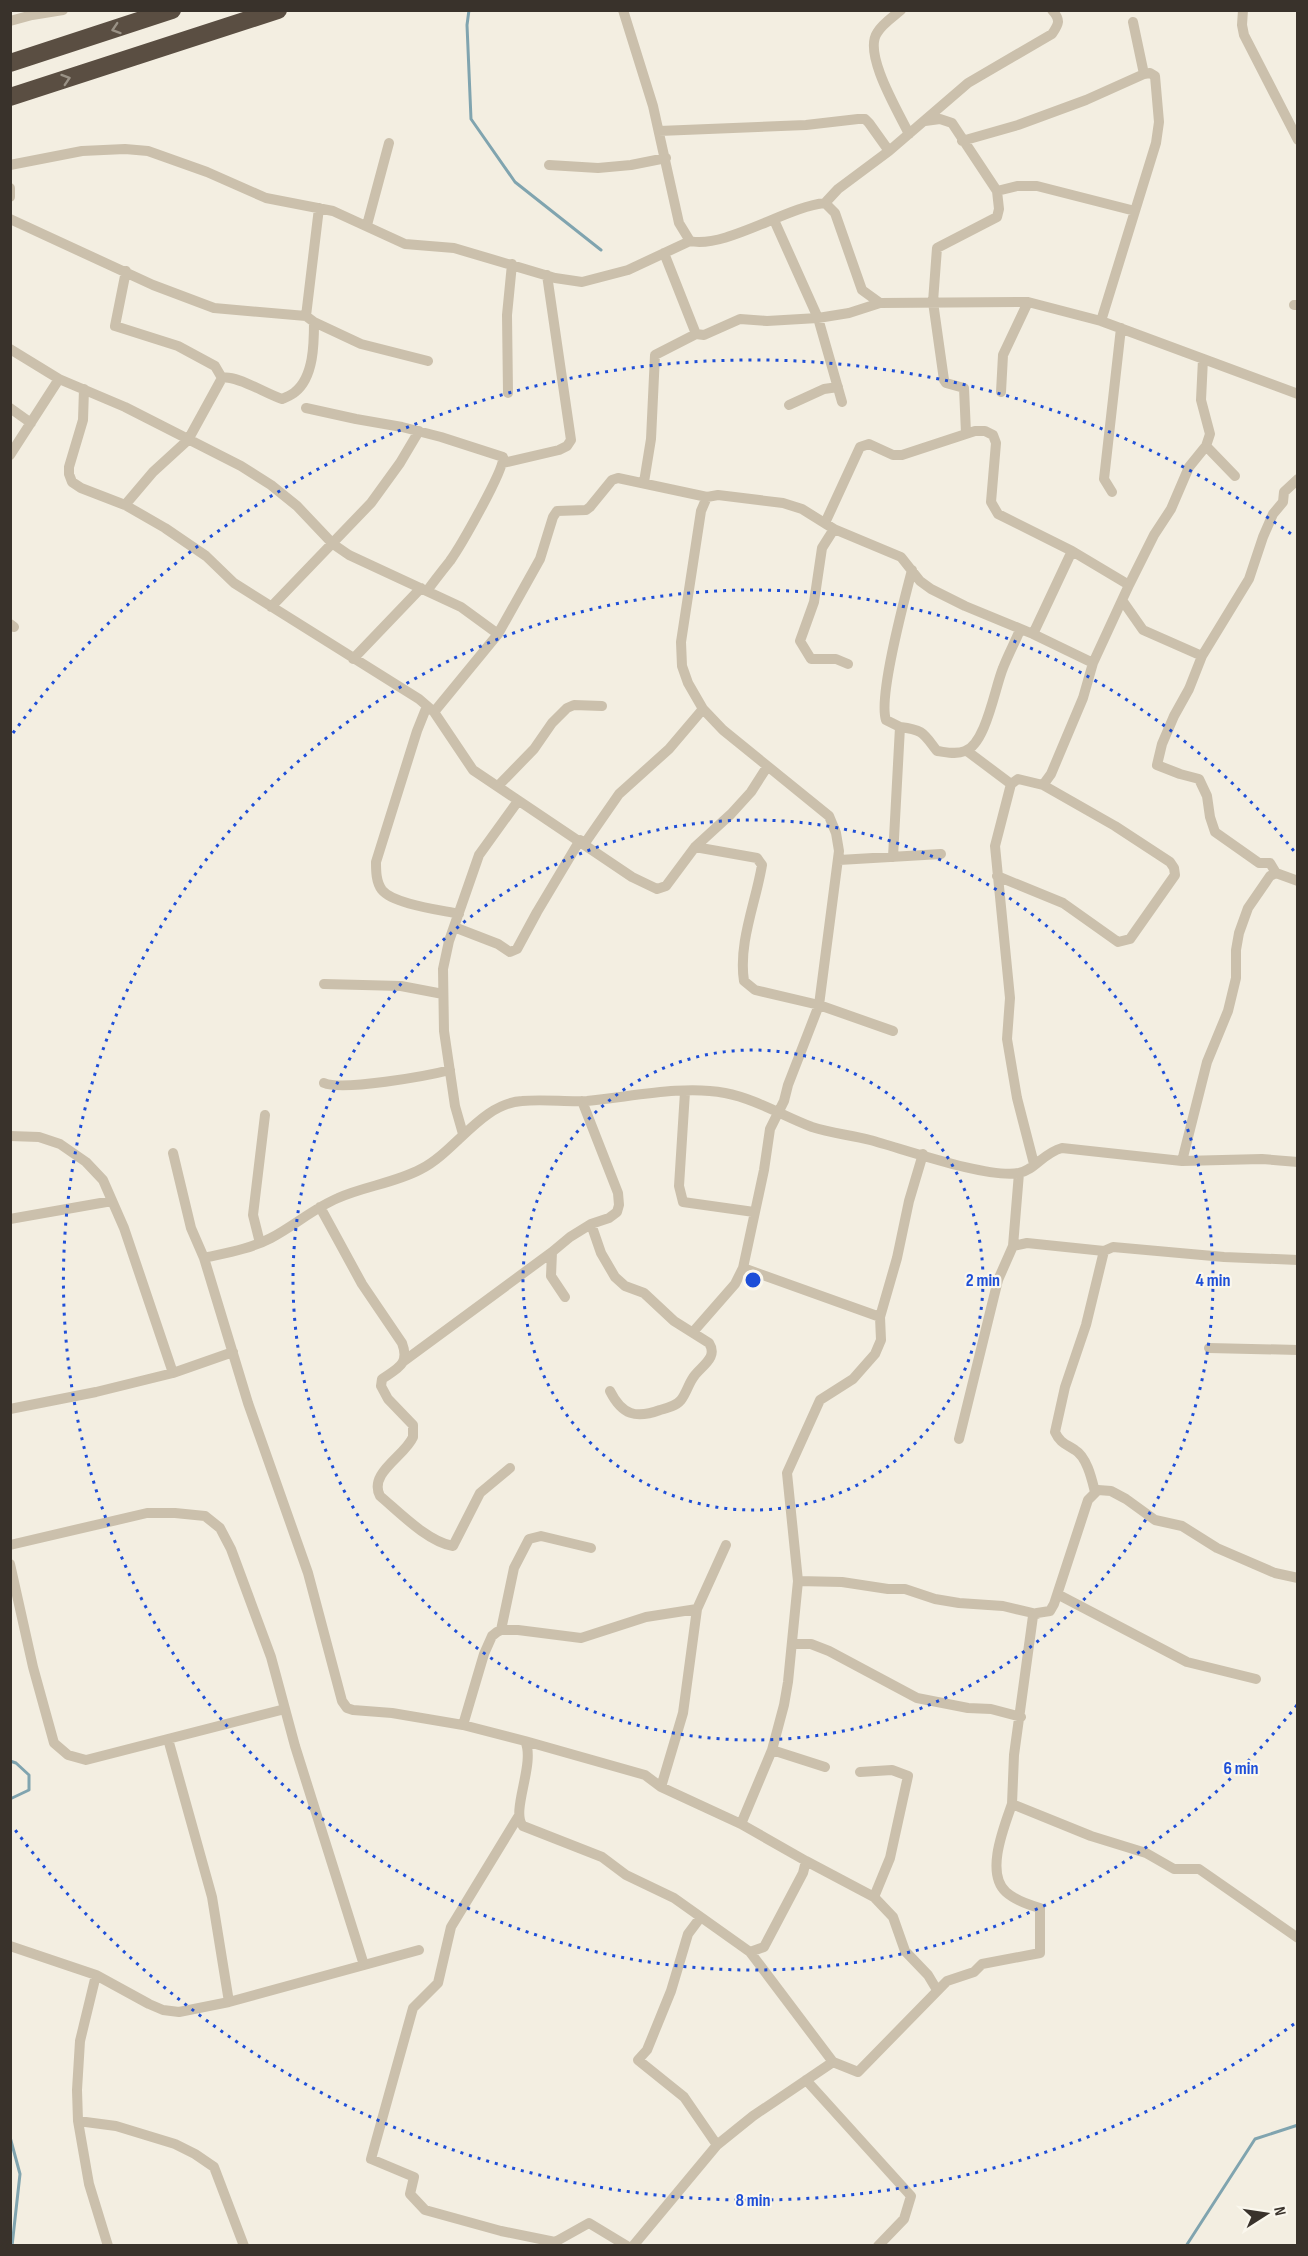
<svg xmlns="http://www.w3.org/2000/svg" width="1308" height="2256" font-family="'Sofia Sans Condensed',sans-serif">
<rect width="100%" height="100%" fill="#f3eee1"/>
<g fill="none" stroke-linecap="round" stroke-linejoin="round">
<path stroke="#80a4af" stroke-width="3" d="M 469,10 L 467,25 L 471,119 L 515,182 L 601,250
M 10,1761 L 16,1763 L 29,1775 L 29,1790 L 10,1799
M 10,2137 L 20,2174 L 12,2246
M 1186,2246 L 1255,2139 L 1298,2125"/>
<path stroke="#cbc0ac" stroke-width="10" d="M 31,10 L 32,15 L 63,10
M 623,10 L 653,106 L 679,223 L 690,241 C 725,249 788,206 825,203 L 835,213 L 862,290 L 880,303 L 1028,302 L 1101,321 L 1298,394
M 901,10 C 893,17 882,24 877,33 C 863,54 899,113 909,134
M 1243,10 L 1242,25 L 1244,35 L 1298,140
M 10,21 L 32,15
M 1133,22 L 1144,74
M 925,121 L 940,119 L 952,123 L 997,191 L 999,209 L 997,217 L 937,248 L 933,302 L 944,380 L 946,383 L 964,388 L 966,433
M 659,131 L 806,125 L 858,119 L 865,119 L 869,123 L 889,151
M 962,141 L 1018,125 L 1086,100 L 1144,74 L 1150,73 L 1155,76 L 1159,122 L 1156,143 L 1101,321
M 10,165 L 82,151 L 125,149 L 148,151 L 207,172 L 266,198 L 333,211 L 405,244 L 454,248 L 555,278 L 582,282 L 628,270 L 690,241
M 549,165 L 598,168 L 631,165 L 666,158
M 10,188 L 10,197
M 997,191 L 1017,186 L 1037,186 L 1135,211
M 825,203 L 838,189 L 889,151 L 968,83 L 1052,34 C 1059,24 1061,20 1052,10
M 10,219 L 153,285 L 214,308 L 306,316 L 314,322 C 314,343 314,377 295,392 C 292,395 286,397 282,399 C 266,394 235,374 222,378 L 188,440 L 153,472 L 125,505
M 774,220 L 818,318 L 842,402
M 367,225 L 389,143
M 664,253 L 696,334
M 126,271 L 115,326 L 178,346 L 215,366 L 222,378
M 1294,305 L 1298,305
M 306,316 L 319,208
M 314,322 L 361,344 L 428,361
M 10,349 L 59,379 L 125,407 L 241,466 L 271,485 L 297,506 L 333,544 L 349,555 L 461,607 L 498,634
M 84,389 L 83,420 L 69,467 L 69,474 L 72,482 L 81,488 L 125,505 L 165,528 L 206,556 L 234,583 L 419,699 L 434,712 L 473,770 L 632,877 L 657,889 L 666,886 L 695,847 L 731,814 L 751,792 L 767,767
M 1001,392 L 1003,355 L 1028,302
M 508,393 L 507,315 L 512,264
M 789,405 L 824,389 L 838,387
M 10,408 L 31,423
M 306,408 L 356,419 L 402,427 L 441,437 L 503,457 C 505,469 460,547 450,561 C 442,571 434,581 427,591
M 1206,446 L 1235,476
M 10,455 L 59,379
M 503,463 L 559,450 L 567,446 L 571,440 L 547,275
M 1298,479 L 1284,492 L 1283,502 L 1273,514 L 1263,537 L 1249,579 L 1202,656 L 1189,689 L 1174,716 L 1162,744 L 1157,765 L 1180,774 L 1199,779 L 1207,796 L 1210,817 L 1215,832 L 1259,863 L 1270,863 L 1276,873 L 1298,881
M 644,482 L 651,439 L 655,355 L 696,334 L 704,335 L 740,319 L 767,321 L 818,318 L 849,313 L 880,303
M 1112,492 L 1104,479 L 1121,328
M 825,523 L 860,447 L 869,444 L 893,455 L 902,455 L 975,431 L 985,431 L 993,435 L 996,443 L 991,502 L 998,514 L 1072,551 L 1129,585
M 834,529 L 822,548 L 814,602 L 800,641 L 811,659 L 836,659 L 848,664
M 1122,600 L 1143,630 L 1202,656
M 271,607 L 371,503 L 400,463 L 419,431
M 10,624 L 14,627
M 1033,634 L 1072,551
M 353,659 L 421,588
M 427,706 L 417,731 L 376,862 C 376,871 376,882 382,890 C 393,904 441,910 459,914
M 434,712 L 498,634 L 540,559 L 553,517 L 557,511 L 586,510 L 590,507 L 612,480 L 618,478 L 707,497 L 718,495 L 783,503 L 802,509 L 834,529 L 901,557 L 920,581 L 931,589 L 965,606 L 1033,634 L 1093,663
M 900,727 L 886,720 C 878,697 905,597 912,570
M 967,751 L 1011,784
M 1043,785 L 1051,774 L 1083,698 L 1093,663 L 1129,585 L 1154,535 L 1171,509 L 1189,467 L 1206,446 L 1210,434 L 1201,400 L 1203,359
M 498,786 L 534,749 L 552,723 L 567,708 L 574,705 L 602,706
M 585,843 L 619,794 L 669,749 L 703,709
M 695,847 L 757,858 L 762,865 C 756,902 738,943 744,981 L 755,990 L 819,1005 L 893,1031
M 893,857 L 900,727 C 924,730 923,733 937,751 C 946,752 956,755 965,751 C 986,744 995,687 1003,668 C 1008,655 1015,642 1020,630
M 839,860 L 941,854
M 997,876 L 1063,903 L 1118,942 L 1130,939 L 1175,875 L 1174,868 L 1170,862 L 1115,826 L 1043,785 L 1018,779 L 1011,784 L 995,846 L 1010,998 L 1007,1039 L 1017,1098 L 1034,1164
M 454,927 L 498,944 L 510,952 L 517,949 L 537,912 L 580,840
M 324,984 L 401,986 L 443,994
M 324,1083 C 343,1091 427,1076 450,1070
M 685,1092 L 679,1186 L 683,1202 L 754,1212
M 463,1134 L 455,1106 L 444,1031 L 443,969 L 449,941 L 479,855 L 518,801
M 10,1136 L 39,1137 L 60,1144 L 86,1162 L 103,1180 L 124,1228 L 173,1373
M 173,1153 L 191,1228 L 204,1258 L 248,1403 L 308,1573 L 342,1701 L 347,1708 L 353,1710 L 392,1713 L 463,1725 L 525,1741 C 536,1763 510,1812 523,1826 L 602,1857 L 626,1875 L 674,1898 L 750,1952 L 764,1947 L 803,1873 L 806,1861 L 741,1824 L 661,1787 L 645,1775 L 525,1741
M 1182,1161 L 1207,1062 L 1228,1011 L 1236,978 L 1236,950 L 1239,933 L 1248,908 L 1270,876 L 1276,873
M 320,1207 L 362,1284 L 402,1343 C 410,1364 398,1368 382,1379 L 381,1386 L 388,1399 L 413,1425 L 413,1437 C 405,1456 368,1473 380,1496 C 399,1512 428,1542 453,1546 L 480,1493 L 510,1468
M 10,1219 L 112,1201
M 591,1224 L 601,1253 L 615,1277 L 625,1286 L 644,1293 L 674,1321 L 709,1343 C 718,1357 703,1365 695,1375 C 689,1382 687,1392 681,1400 C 676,1406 668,1408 660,1410 C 636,1419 622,1415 610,1391
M 260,1243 L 253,1215 L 265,1115
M 1013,1246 L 1019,1173
M 204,1258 C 226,1253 250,1249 271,1238 C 294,1226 314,1208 338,1198 C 365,1186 395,1183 421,1169 C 455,1152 482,1103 522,1101 C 544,1099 566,1102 587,1101 C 631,1097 682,1085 725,1093 C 756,1099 783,1116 812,1127 C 830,1133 851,1135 870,1140 C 904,1149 988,1179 1019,1173 C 1035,1170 1043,1153 1062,1148 L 1182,1161 L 1262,1159 L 1298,1162
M 743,1268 L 880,1317
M 565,1297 L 551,1276 L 552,1252 L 570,1237 L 591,1224 L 609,1218 L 617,1212 L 619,1205 L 618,1193 L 582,1101
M 693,1332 L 735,1284 L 743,1268 L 764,1170 L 770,1129 L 784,1101 L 788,1085 L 819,1005 L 839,851 L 836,833 L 829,816 L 723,730 L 703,709 L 688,683 L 682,666 L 681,642 L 701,511 L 707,497
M 1209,1348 L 1298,1350
M 404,1361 L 552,1252
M 10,1409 L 96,1392 L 173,1373 L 233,1352
M 959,1439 L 998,1280 L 1013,1246 L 1027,1243 L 1104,1251
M 1095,1492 C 1092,1480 1087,1457 1075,1450 C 1066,1444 1060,1443 1055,1432 L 1065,1387 L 1086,1325 L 1104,1251 L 1113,1247 L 1224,1257 L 1298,1260
M 10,1545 L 147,1513 L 175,1513 L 205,1516 L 220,1528 L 231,1549 L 271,1657 L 295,1746 L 364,1965
M 10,1564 L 33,1667 L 54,1743 L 68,1755 L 86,1760 L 285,1709
M 1298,1578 L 1275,1573 L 1217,1548 L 1182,1526 L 1155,1520 L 1126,1499 L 1111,1491 L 1098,1490 L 1088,1500 L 1054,1604 L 1050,1611 L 1037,1613 L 1033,1616 L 1014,1755 L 1012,1804 L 1091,1836 L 1146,1853 L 1174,1869 L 1199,1869 L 1298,1938
M 798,1581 L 842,1582 L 888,1589 L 905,1589 L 935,1599 L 959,1603 L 1003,1606 L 1037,1614
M 1059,1595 L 1187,1662 L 1256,1679
M 501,1630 L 514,1568 L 529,1539 L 541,1536 L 591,1548
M 792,1644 L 811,1644 L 829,1651 L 917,1698 L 968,1708 L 991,1709 L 1021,1717
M 463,1725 L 484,1654 L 492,1636 L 497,1632 L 501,1630 L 518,1630 L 581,1638 L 646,1617 L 697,1609
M 168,1739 L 212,1897 L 229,2002
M 772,1750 L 825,1767
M 860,1772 L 892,1770 L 908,1776 L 890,1858 L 874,1897
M 661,1787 L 683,1713 L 697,1609 L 726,1545
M 518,1817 L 451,1927 L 438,1983 L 413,2008 L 371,2159 L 414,2177 L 410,2194 L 425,2210 L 501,2231 L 555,2242 L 589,2223 L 627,2246
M 741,1824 L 772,1750 L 784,1705 L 788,1682 L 798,1581 L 787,1473 L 820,1400 L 853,1379 L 875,1354 L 881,1340 L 880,1317 L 897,1258 L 909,1201 L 923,1154
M 806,1861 L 874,1897 L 893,1917 L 905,1951 L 928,1975 L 937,1990
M 700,1918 L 688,1934 L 671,1991 L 647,2050 L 638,2060 L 684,2097 L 717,2145
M 10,1946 L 96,1975 L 149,2004 L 163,2010 L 179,2012 L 229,2002 L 419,1950
M 750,1952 L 833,2062 L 858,2072 L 947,1981 L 974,1972 L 982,1964 L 1040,1953 L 1040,1908 C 1029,1905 1015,1900 1006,1892 C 985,1873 1004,1827 1012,1804
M 96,1975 L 80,2041 L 77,2090 L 78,2121 L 89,2184 L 108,2246
M 806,2080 L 911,2196 L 904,2219 L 878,2246
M 78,2121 L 116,2126 L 175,2144 L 195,2154 L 214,2167 L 244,2246
M 633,2246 L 717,2145 L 753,2116 L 833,2062"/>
<path stroke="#5a4e42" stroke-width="18" d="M 10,63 L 172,10
M 10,97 L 278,10"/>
</g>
<defs><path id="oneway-chevron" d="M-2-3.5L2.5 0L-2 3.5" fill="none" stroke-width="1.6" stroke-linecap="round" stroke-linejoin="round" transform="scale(1.5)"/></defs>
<g stroke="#9a9286">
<use href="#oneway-chevron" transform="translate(116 29) rotate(162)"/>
<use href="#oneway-chevron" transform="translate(66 79) rotate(-18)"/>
</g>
<g fill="none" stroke="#1d4ed8" stroke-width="3" stroke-dasharray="3 6">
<circle cx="753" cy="1280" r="230"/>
<circle cx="753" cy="1280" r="460"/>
<path d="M1297 1705A690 690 0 1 1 1297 855"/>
<path d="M1294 2024A920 920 0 0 1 13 1827M13 733A920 920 0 0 1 1294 536"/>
</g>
<circle cx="753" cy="1280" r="9" fill="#1d4ed8" stroke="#faf7ed" stroke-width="3"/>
<g font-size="18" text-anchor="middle" font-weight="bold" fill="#1d4ed8" stroke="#faf7ed" stroke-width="4.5" stroke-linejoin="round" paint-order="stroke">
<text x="983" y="1286">2 min</text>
<text x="1213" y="1286">4 min</text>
<text x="1241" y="1774">6 min</text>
<text x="753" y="2206">8 min</text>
</g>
<rect width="1308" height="2256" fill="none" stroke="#39322b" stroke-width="24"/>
<g transform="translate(1266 2214) rotate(78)" stroke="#faf7ed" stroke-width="4.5" paint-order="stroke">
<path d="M0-4.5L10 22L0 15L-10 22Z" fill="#39322b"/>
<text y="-9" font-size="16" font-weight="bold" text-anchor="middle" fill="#39322b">N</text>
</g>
</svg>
